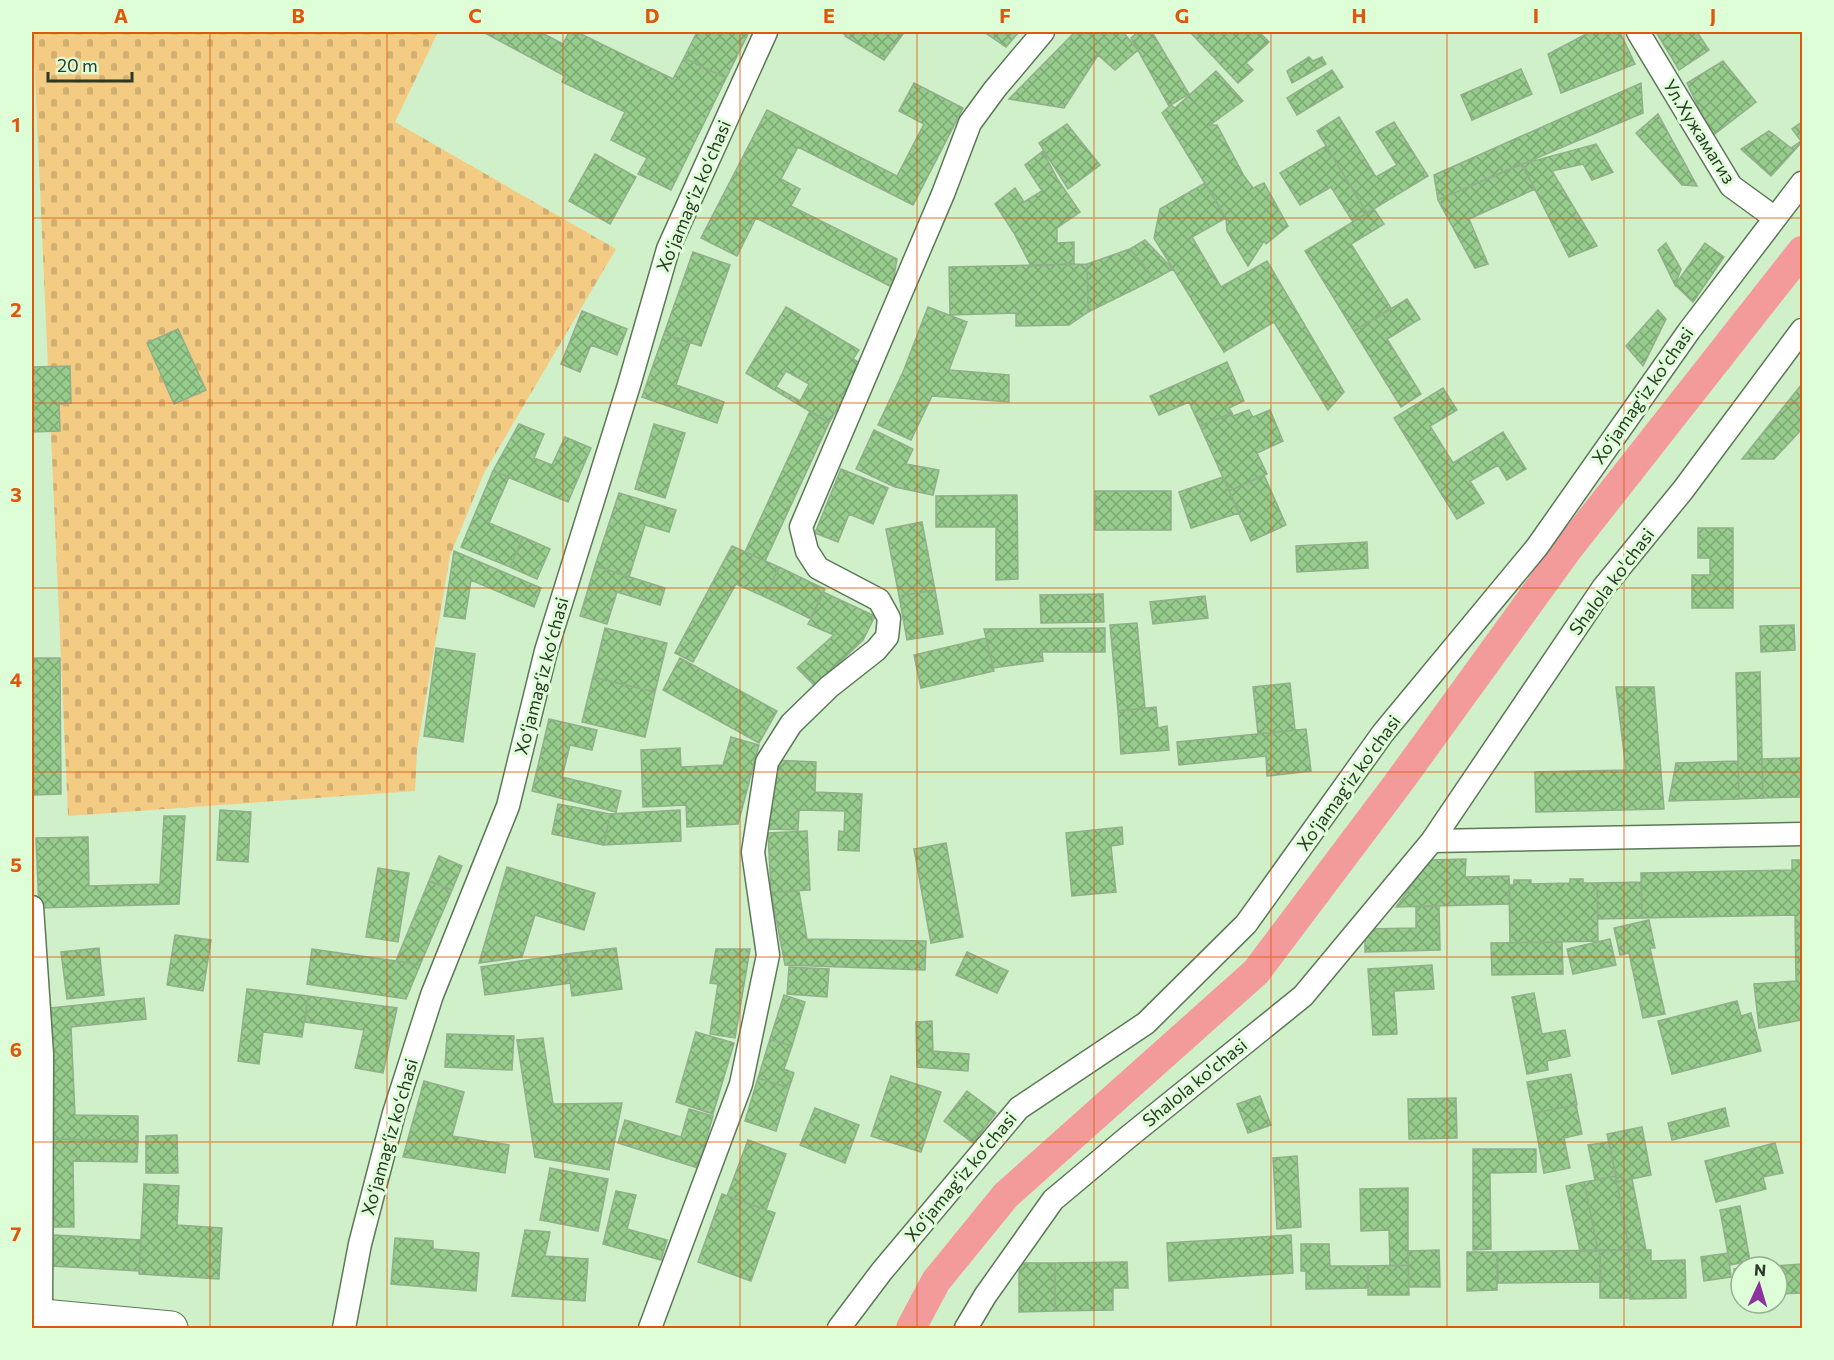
<svg xmlns="http://www.w3.org/2000/svg" width="1834" height="1360" font-family="Commissioner,sans-serif">
<defs>
<pattern id="cemetery-stones" width="16" height="16" patternUnits="userSpaceOnUse" patternTransform="scale(1.5)"><rect width="16" height="16" fill="#f4cb83"/><path d="M2 7V4a2 2 0 0 1 4 0v3zM10 15v-3a2 2 0 0 1 4 0v3z" fill="#d1af71"/></pattern>
<pattern id="building-cross-hatch" width="8" height="8" patternUnits="userSpaceOnUse" patternTransform="scale(1.5)"><rect width="8" height="8" fill="#96cc8c"/><path d="M0 0l8 8M0 8l8-8" fill="none" stroke="#7ba772"/></pattern>
</defs>
<rect width="100%" height="100%" fill="#d0f0ca"/>
<path fill="url(#cemetery-stones)" d="M 33,32 L 438,32 L 395,122 L 616,249 L 484,473 L 450,556 L 417,750 L 415,791 L 68,816 Z"/>
<g fill="none" stroke-linecap="round" stroke-linejoin="round">
<path stroke="#f39b9a" stroke-width="30" d="M 911,1328 L 936,1281 L 1006,1195 L 1256,972 L 1399,782 L 1567,550 L 1802,251"/>
</g>
<path fill="url(#building-cross-hatch)" stroke="#91af8b" stroke-width="1.5" fill-rule="evenodd" d="M 483,32 L 540,32 L 563,44 L 569,32 L 577,32 L 673,79 L 684,58 L 726,78 L 671,190 L 638,174 L 647,158 L 611,140 L 625,112 L 562,82 L 565,76 Z
M 697,32 L 749,32 L 726,78 L 684,58 Z
M 840,32 L 899,32 L 903,34 L 884,60 L 845,36 L 846,35 Z
M 984,32 L 1019,32 L 1006,47 Z
M 1075,32 L 1123,32 L 1138,50 L 1115,70 L 1098,55 L 1064,108 L 1009,99 Z
M 1138,32 L 1152,32 L 1189,94 L 1169,106 L 1131,38 Z
M 1190,32 L 1259,32 L 1269,42 L 1246,63 L 1253,70 L 1238,83 Z
M 1590,32 L 1620,32 L 1635,64 L 1561,93 L 1548,54 Z
M 1656,32 L 1697,32 L 1709,50 L 1679,70 Z
M 1309,57 L 1313,61 L 1322,57 L 1326,64 L 1292,83 L 1287,71 Z
M 1723,61 L 1756,102 L 1712,136 L 1687,83 Z
M 1521,69 L 1532,94 L 1472,120 L 1461,95 Z
M 1332,70 L 1343,87 L 1297,115 L 1287,98 Z
M 1216,71 L 1243,101 L 1210,125 L 1217,125 L 1244,176 L 1253,188 L 1264,183 L 1288,226 L 1266,244 L 1264,241 L 1248,266 L 1227,231 L 1226,218 L 1162,113 L 1171,105 L 1175,108 Z
M 914,83 L 963,108 L 913,205 L 798,147 L 781,179 L 800,189 L 791,206 L 897,259 L 892,287 L 756,218 L 737,256 L 701,238 L 767,110 L 897,176 L 924,124 L 899,111 Z
M 1641,83 L 1643,113 L 1438,200 L 1434,175 Z
M 1658,114 L 1697,186 L 1682,185 L 1636,133 Z
M 1339,117 L 1376,177 L 1397,165 L 1376,132 L 1394,122 L 1428,176 L 1367,213 L 1317,131 Z
M 1802,122 L 1802,142 L 1771,176 L 1741,149 L 1769,131 L 1791,148 L 1801,141 L 1792,129 Z
M 1067,124 L 1100,165 L 1068,189 L 1039,143 Z
M 1596,144 L 1613,172 L 1592,180 L 1583,164 L 1552,171 L 1597,246 L 1569,257 L 1522,164 Z
M 1326,146 L 1367,213 L 1353,222 L 1331,187 L 1300,205 L 1280,173 Z
M 1043,151 L 1058,180 L 1080,212 L 1057,228 L 1057,243 L 1074,242 L 1074,264 L 1031,266 L 1014,233 L 995,204 L 1015,188 L 1024,202 L 1042,191 L 1025,165 Z
M 595,154 L 636,177 L 610,224 L 569,201 Z
M 1521,164 L 1535,189 L 1469,219 L 1488,264 L 1475,268 L 1438,200 Z
M 1205,183 L 1226,218 L 1192,237 L 1221,287 L 1267,261 L 1344,392 L 1328,410 L 1274,322 L 1224,352 L 1154,238 L 1160,209 Z
M 1374,209 L 1384,224 L 1351,244 L 1391,308 L 1354,331 L 1305,251 Z
M 1145,240 L 1173,269 L 1155,279 L 1130,249 Z
M 1666,243 L 1681,269 L 1675,285 L 1658,250 Z
M 1705,243 L 1724,257 L 1693,302 L 1675,285 Z
M 1130,249 L 1155,279 L 1088,312 L 1087,264 Z
M 693,252 L 730,265 L 701,346 L 664,334 Z
M 1087,264 L 1088,312 L 1069,325 L 1016,326 L 1016,313 L 950,315 L 949,267 Z
M 1407,299 L 1420,319 L 1387,339 L 1421,394 L 1401,407 L 1354,331 Z
M 786,307 L 859,350 L 853,359 L 863,365 L 829,423 L 746,373 ZM 786,371 L 809,384 L 800,401 L 776,387 Z
M 928,307 L 967,322 L 949,370 L 1009,375 L 1009,402 L 932,396 L 911,440 L 878,425 L 903,372 Z
M 1658,310 L 1666,319 L 1643,366 L 1626,346 Z
M 582,311 L 627,329 L 617,355 L 591,345 L 580,372 L 561,364 Z
M 178,329 L 206,390 L 174,404 L 147,343 Z
M 664,334 L 690,343 L 676,385 L 724,402 L 717,423 L 642,397 Z
M 1227,362 L 1244,401 L 1229,408 L 1232,413 L 1200,426 L 1189,402 L 1159,415 L 1150,396 Z
M 70,366 L 71,403 L 59,404 L 60,431 L 32,432 L 32,367 Z
M 1802,384 L 1802,429 L 1774,459 L 1742,459 Z
M 1443,388 L 1457,410 L 1430,426 L 1453,463 L 1503,432 L 1526,469 L 1507,480 L 1498,465 L 1470,481 L 1484,503 L 1457,519 L 1394,418 Z
M 1249,410 L 1253,417 L 1270,410 L 1283,441 L 1257,453 L 1267,474 L 1229,491 L 1200,426 L 1232,413 L 1233,416 Z
M 810,411 L 829,423 L 765,561 L 745,552 Z
M 519,424 L 544,434 L 534,458 L 552,465 L 565,437 L 591,448 L 568,502 L 493,471 Z
M 654,424 L 685,433 L 665,498 L 635,489 Z
M 874,430 L 913,449 L 906,464 L 939,470 L 933,495 L 895,487 L 856,469 Z
M 841,469 L 888,488 L 873,524 L 849,514 L 838,542 L 815,533 Z
M 493,471 L 509,477 L 489,523 L 523,537 L 510,567 L 461,547 Z
M 1264,475 L 1286,525 L 1251,541 L 1229,491 Z
M 1223,477 L 1239,513 L 1191,528 L 1179,492 Z
M 1095,491 L 1171,491 L 1171,530 L 1095,530 Z
M 619,493 L 676,510 L 669,532 L 645,525 L 629,577 L 595,566 Z
M 1017,495 L 1018,579 L 996,580 L 996,527 L 936,527 L 936,496 Z
M 922,522 L 935,590 L 899,596 L 886,529 Z
M 1698,528 L 1733,528 L 1733,608 L 1692,608 L 1692,575 L 1710,575 L 1710,558 L 1698,558 Z
M 523,537 L 550,549 L 537,579 L 510,567 Z
M 1367,542 L 1368,568 L 1297,572 L 1296,546 Z
M 732,546 L 779,567 L 765,597 L 736,584 L 693,662 L 675,653 Z
M 454,551 L 541,588 L 534,607 L 471,580 L 465,619 L 444,616 Z
M 595,566 L 665,588 L 660,605 L 617,592 L 607,624 L 580,616 Z
M 779,567 L 825,589 L 811,619 L 765,597 Z
M 935,590 L 943,634 L 907,640 L 899,596 Z
M 823,592 L 875,616 L 863,640 L 815,686 L 797,668 L 834,635 L 808,624 Z
M 1103,594 L 1104,622 L 1041,623 L 1040,595 Z
M 1205,596 L 1208,618 L 1153,624 L 1150,602 Z
M 1137,623 L 1145,708 L 1118,711 L 1110,625 Z
M 1794,625 L 1795,650 L 1761,652 L 1760,626 Z
M 605,628 L 667,643 L 655,692 L 593,677 Z
M 1105,628 L 1105,652 L 1042,652 L 1043,661 L 993,668 L 984,629 Z
M 986,638 L 994,671 L 921,688 L 914,655 Z
M 436,648 L 475,654 L 463,742 L 424,736 Z
M 32,658 L 60,658 L 61,794 L 33,795 Z
M 680,658 L 777,711 L 759,743 L 663,690 Z
M 1760,672 L 1763,798 L 1739,799 L 1736,673 Z
M 593,677 L 655,692 L 645,737 L 582,722 Z
M 1290,683 L 1295,730 L 1258,734 L 1253,687 Z
M 1616,687 L 1654,687 L 1664,809 L 1536,812 L 1535,772 L 1626,770 Z
M 1156,707 L 1158,728 L 1167,726 L 1169,750 L 1121,754 L 1118,711 Z
M 549,719 L 597,730 L 592,750 L 570,745 L 562,777 L 621,791 L 616,812 L 532,791 Z
M 1306,729 L 1311,771 L 1267,776 L 1266,756 L 1179,765 L 1177,742 Z
M 731,737 L 759,745 L 738,824 L 687,827 L 686,805 L 643,807 L 641,750 L 680,748 L 681,767 L 723,765 Z
M 1802,758 L 1802,797 L 1763,798 L 1762,759 Z
M 772,760 L 816,762 L 815,792 L 862,794 L 859,851 L 838,850 L 839,831 L 844,832 L 845,811 L 799,810 L 798,830 L 769,829 Z
M 1738,761 L 1739,799 L 1669,801 L 1676,763 Z
M 558,804 L 610,814 L 604,845 L 552,834 Z
M 220,810 L 251,812 L 248,862 L 217,860 Z
M 680,810 L 681,841 L 604,845 L 610,814 Z
M 164,816 L 185,816 L 179,904 L 39,908 L 36,838 L 88,837 L 89,886 L 160,884 Z
M 1122,827 L 1123,844 L 1111,846 L 1116,892 L 1072,896 L 1066,833 Z
M 807,831 L 810,890 L 771,892 L 768,833 Z
M 946,843 L 963,937 L 931,943 L 914,849 Z
M 439,856 L 462,866 L 452,890 L 429,881 Z
M 1466,859 L 1465,877 L 1509,876 L 1510,904 L 1396,907 L 1430,860 Z
M 1792,860 L 1802,860 L 1802,1020 L 1759,1028 L 1754,984 L 1796,981 L 1795,915 L 1642,918 L 1641,873 L 1792,870 Z
M 507,867 L 595,893 L 584,930 L 535,915 L 522,957 L 479,963 Z
M 378,868 L 409,873 L 398,942 L 366,937 Z
M 1570,879 L 1583,879 L 1583,883 L 1597,883 L 1598,941 L 1510,943 L 1509,885 L 1514,885 L 1514,880 L 1531,880 L 1531,884 L 1570,883 Z
M 429,881 L 452,890 L 420,965 L 396,961 Z
M 1641,882 L 1642,918 L 1598,919 L 1597,883 Z
M 799,891 L 807,939 L 926,941 L 925,970 L 785,965 L 771,892 Z
M 1439,906 L 1440,950 L 1365,952 L 1365,929 L 1416,928 L 1416,907 Z
M 1649,920 L 1655,948 L 1650,948 L 1665,1014 L 1643,1018 L 1629,953 L 1620,955 L 1614,928 Z
M 175,935 L 211,940 L 203,991 L 167,985 Z
M 1610,939 L 1616,965 L 1573,974 L 1567,949 Z
M 1562,942 L 1563,974 L 1492,975 L 1491,943 Z
M 99,948 L 104,995 L 67,999 L 61,952 Z
M 616,948 L 622,989 L 572,996 L 566,954 Z
M 312,949 L 396,961 L 420,965 L 406,999 L 307,984 Z
M 716,949 L 750,949 L 735,1038 L 710,1034 L 718,984 L 710,983 Z
M 967,952 L 1008,971 L 997,993 L 956,975 Z
M 566,954 L 570,983 L 485,995 L 481,967 Z
M 1432,965 L 1434,989 L 1394,991 L 1397,1034 L 1373,1035 L 1368,969 Z
M 789,967 L 829,969 L 827,997 L 787,994 Z
M 247,989 L 308,996 L 302,1037 L 263,1032 L 259,1064 L 238,1061 Z
M 1534,993 L 1542,1034 L 1565,1030 L 1570,1056 L 1547,1061 L 1548,1070 L 1527,1074 L 1512,997 Z
M 784,995 L 805,1002 L 792,1046 L 770,1039 Z
M 308,996 L 397,1008 L 383,1073 L 355,1068 L 364,1030 L 305,1022 Z
M 144,998 L 146,1019 L 71,1027 L 75,1115 L 138,1116 L 138,1141 L 49,1139 L 42,1009 Z
M 1737,1001 L 1741,1016 L 1751,1013 L 1761,1051 L 1672,1074 L 1658,1021 Z
M 932,1021 L 933,1051 L 969,1054 L 968,1071 L 917,1067 L 916,1022 Z
M 696,1032 L 734,1043 L 713,1114 L 676,1102 Z
M 447,1034 L 514,1036 L 512,1070 L 445,1067 Z
M 543,1038 L 553,1104 L 622,1103 L 609,1170 L 535,1157 L 517,1040 Z
M 770,1039 L 792,1046 L 784,1069 L 794,1073 L 789,1088 L 758,1078 Z
M 1571,1074 L 1577,1105 L 1533,1113 L 1527,1082 Z
M 891,1076 L 941,1092 L 921,1152 L 871,1136 Z
M 758,1078 L 789,1088 L 776,1131 L 745,1121 Z
M 424,1081 L 464,1092 L 452,1136 L 509,1145 L 505,1173 L 403,1157 Z
M 967,1091 L 996,1113 L 973,1143 L 944,1121 Z
M 1260,1096 L 1271,1125 L 1248,1133 L 1237,1104 Z
M 1456,1098 L 1457,1138 L 1409,1139 L 1408,1099 Z
M 1576,1105 L 1582,1134 L 1564,1138 L 1570,1168 L 1544,1173 L 1533,1113 Z
M 815,1108 L 859,1125 L 845,1163 L 800,1145 Z
M 1725,1108 L 1729,1126 L 1672,1140 L 1668,1123 Z
M 689,1109 L 713,1116 L 698,1168 L 618,1143 L 625,1120 L 681,1137 Z
M 1642,1127 L 1651,1175 L 1617,1182 L 1607,1134 Z
M 177,1135 L 178,1173 L 146,1173 L 146,1136 Z
M 49,1139 L 138,1141 L 137,1162 L 73,1161 L 74,1227 L 52,1227 Z
M 748,1140 L 786,1154 L 766,1210 L 727,1196 Z
M 1609,1142 L 1616,1176 L 1595,1180 L 1588,1145 Z
M 1775,1143 L 1783,1173 L 1763,1177 L 1766,1189 L 1716,1202 L 1705,1161 Z
M 1473,1149 L 1536,1149 L 1536,1172 L 1490,1173 L 1491,1249 L 1473,1250 Z
M 1297,1156 L 1301,1227 L 1277,1229 L 1273,1158 Z
M 550,1168 L 608,1179 L 598,1231 L 540,1220 Z
M 1616,1176 L 1629,1250 L 1598,1251 L 1584,1182 Z
M 1632,1179 L 1646,1250 L 1629,1250 L 1617,1182 Z
M 1584,1182 L 1598,1251 L 1580,1251 L 1566,1186 Z
M 144,1184 L 179,1186 L 177,1225 L 222,1228 L 219,1279 L 139,1274 Z
M 1408,1188 L 1408,1265 L 1390,1266 L 1389,1230 L 1361,1231 L 1360,1189 Z
M 616,1191 L 636,1195 L 627,1229 L 667,1240 L 661,1260 L 603,1244 Z
M 722,1194 L 775,1213 L 751,1281 L 698,1262 Z
M 1740,1206 L 1750,1261 L 1730,1265 L 1720,1210 Z
M 525,1230 L 550,1232 L 545,1256 L 588,1259 L 585,1301 L 512,1296 Z
M 54,1235 L 141,1240 L 139,1271 L 52,1266 Z
M 1291,1235 L 1293,1273 L 1169,1281 L 1167,1243 Z
M 395,1238 L 433,1241 L 433,1249 L 479,1253 L 476,1291 L 391,1284 Z
M 1301,1244 L 1329,1244 L 1330,1266 L 1368,1266 L 1368,1288 L 1306,1289 L 1306,1271 L 1301,1271 Z
M 1439,1250 L 1440,1287 L 1409,1287 L 1408,1251 Z
M 1600,1250 L 1629,1250 L 1630,1298 L 1600,1298 Z
M 1600,1250 L 1601,1282 L 1498,1283 L 1497,1252 Z
M 1629,1250 L 1651,1250 L 1651,1261 L 1685,1260 L 1686,1298 L 1630,1299 Z
M 1467,1252 L 1497,1252 L 1497,1290 L 1467,1291 Z
M 1728,1253 L 1731,1277 L 1704,1281 L 1701,1257 Z
M 1127,1262 L 1128,1288 L 1113,1288 L 1113,1310 L 1055,1311 L 1055,1263 Z
M 1019,1263 L 1055,1263 L 1055,1311 L 1019,1312 Z
M 1801,1264 L 1802,1293 L 1777,1294 L 1777,1267 L 1760,1267 Z
M 1408,1265 L 1409,1295 L 1368,1295 L 1368,1266 Z
M 1741,1268 L 1741,1296 L 1735,1297 L 1734,1269 Z"/>
<g fill="none" stroke-linecap="round" stroke-linejoin="round">
<defs>
<path id="minor" d="M 1638,32 L 1731,186 L 1775,218
M 1432,841 L 1802,834
M 32,907 L 42,1054 L 41,1316
M 344,1328 L 360,1244 L 394,1113 L 432,995 L 508,806 L 546,651 L 629,385 L 668,249 L 766,32
M 650,1328 L 741,1084 L 768,955 L 753,852 L 767,762 L 791,724 L 829,687 L 876,650 L 887,637 L 889,618 L 879,600 L 818,568 L 807,551 L 801,527 L 943,194 L 970,123 L 995,89 L 1043,32
M 839,1328 L 882,1271 L 1019,1108 L 1146,1023 L 1246,924 L 1383,733 L 1537,547 L 1689,331 L 1802,183
M 966,1328 L 985,1296 L 1053,1200 L 1127,1138 L 1303,996 L 1432,841 L 1603,588 L 1683,490 L 1802,330"/>
<path id="primary" d="M 32,1315 L 171,1328"/>
</defs>
<use href="#minor" stroke="#5c7957" stroke-width="25"/>
<use href="#primary" stroke="#5c7957" stroke-width="35"/>
<use href="#minor" stroke="#fff" stroke-width="22"/>
<use href="#primary" stroke="#fff" stroke-width="33"/>
</g>
<path fill="none" stroke="#df570d" stroke-width="1.5" stroke-opacity="0.55" d="M 210,32 L 210,1328M 387,32 L 387,1328M 563,32 L 563,1328M 740,32 L 740,1328M 917,32 L 917,1328M 1094,32 L 1094,1328M 1271,32 L 1271,1328M 1447,32 L 1447,1328M 1624,32 L 1624,1328M 32,218 L 1802,218M 32,403 L 1802,403M 32,588 L 1802,588M 32,772 L 1802,772M 32,957 L 1802,957M 32,1142 L 1802,1142"/>
<g text-anchor="middle" stroke-width="6" stroke-linejoin="round" paint-order="stroke">
<g font-size="18" fill="#2c3929" stroke="#ddfed7">
<text transform="translate(1699 132) rotate(58)" y="6">Ул.Хужамагиз</text>
<text transform="translate(694 196) rotate(-67)" y="6">Xoʻjamagʻiz koʻchasi</text>
<text transform="translate(1643 396) rotate(-55)" y="6">Xoʻjamagʻiz koʻchasi</text>
<text transform="translate(1612 582) rotate(-53)" y="6">Shalola ko'chasi</text>
<text transform="translate(542 676) rotate(-75)" y="6">Xoʻjamagʻiz koʻchasi</text>
<text transform="translate(1349 783) rotate(-54)" y="6">Xoʻjamagʻiz koʻchasi</text>
<text transform="translate(1195 1083) rotate(-39)" y="6">Shalola ko'chasi</text>
<text transform="translate(390 1137) rotate(-74)" y="6">Xoʻjamagʻiz koʻchasi</text>
<text transform="translate(961 1177) rotate(-50)" y="6">Xoʻjamagʻiz koʻchasi</text>
</g>
</g>
<rect width="1834" height="1360" fill="none" stroke="#ddfed7" stroke-width="66"/>
<g transform="translate(1759 1285) rotate(4)"><circle r="28" fill="#ddfed7" stroke="#96af91" stroke-width="1.5"/>
<path d="M0-4.5L10 22L0 15L-10 22Z" fill="#8d339f"/>
<text y="-9" font-size="16" font-weight="bold" text-anchor="middle" fill="#2c3929">N</text>
</g>
<path d="M48 72v9h84v-9" fill="none" stroke="#2c3929" stroke-width="3"/>
<text x="57" y="72" font-size="18" fill="#2c3929" stroke="#ddfed7" stroke-width="4.5" paint-order="stroke">20 m</text>
<rect x="33" y="33" width="1768" height="1294" fill="none" stroke="#df570d" stroke-width="2"/>
<g font-size="20" text-anchor="middle" font-weight="bold" fill="#df570d">
<text x="121" y="23">A</text>
<text x="298" y="23">B</text>
<text x="475" y="23">C</text>
<text x="652" y="23">D</text>
<text x="829" y="23">E</text>
<text x="1005" y="23">F</text>
<text x="1182" y="23">G</text>
<text x="1359" y="23">H</text>
<text x="1536" y="23">I</text>
<text x="1713" y="23">J</text>
<text x="16" y="132">1</text>
<text x="16" y="317">2</text>
<text x="16" y="502">3</text>
<text x="16" y="687">4</text>
<text x="16" y="872">5</text>
<text x="16" y="1057">6</text>
<text x="16" y="1241">7</text>
</g>
</svg>
